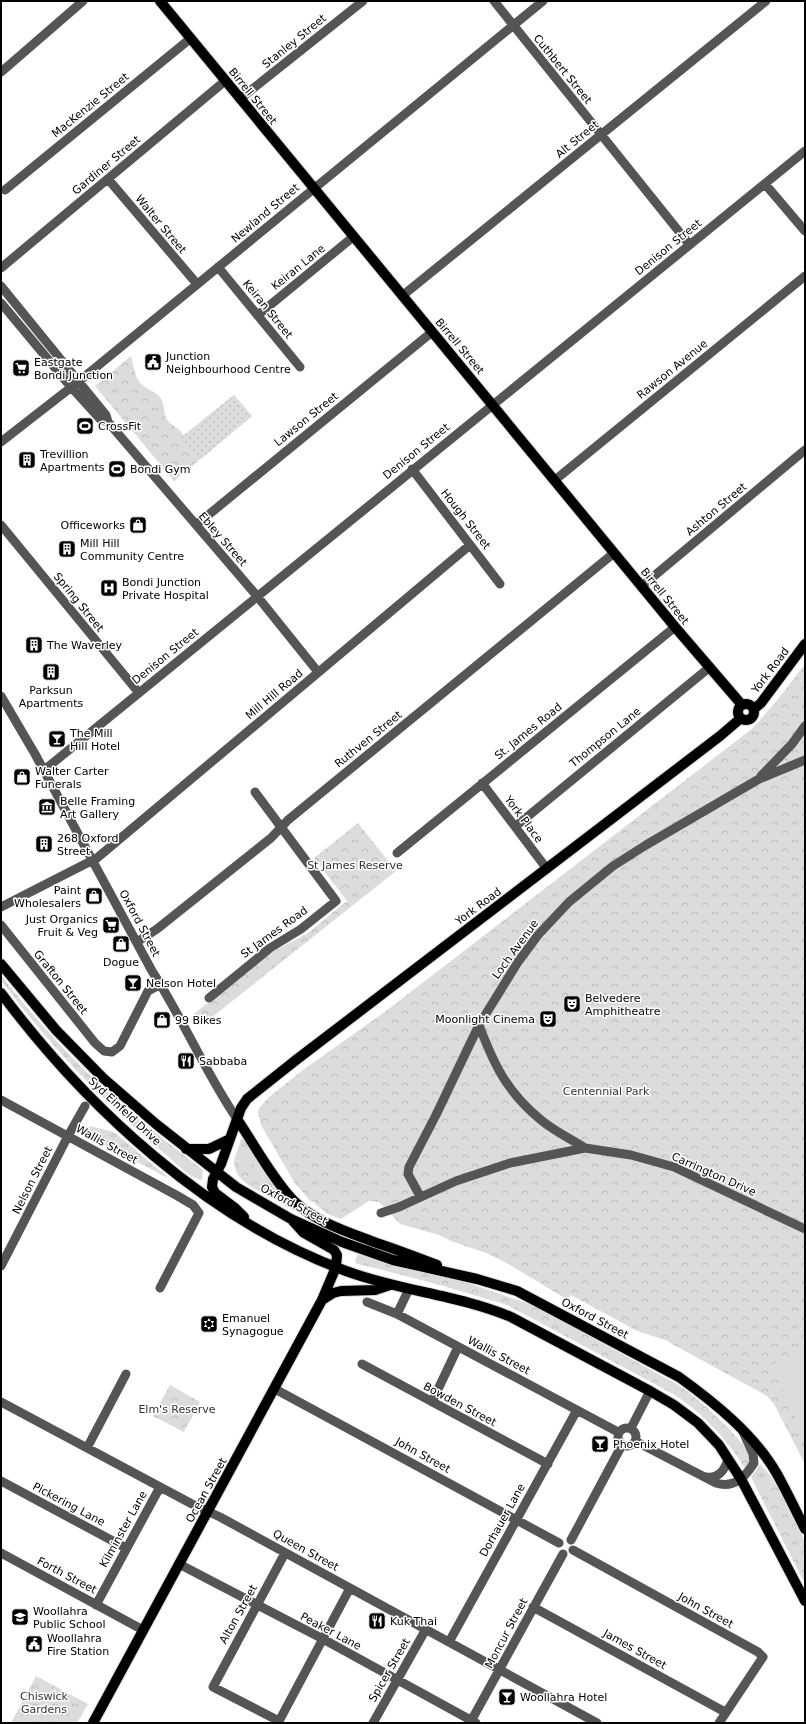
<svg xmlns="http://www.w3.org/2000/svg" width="806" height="1724" font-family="'DejaVu Sans',sans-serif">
<defs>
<pattern id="grass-tufts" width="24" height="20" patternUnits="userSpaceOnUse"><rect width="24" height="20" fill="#dcdcdc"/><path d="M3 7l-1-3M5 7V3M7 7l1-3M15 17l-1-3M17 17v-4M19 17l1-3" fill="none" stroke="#bbb"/></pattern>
<pattern id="forest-crowns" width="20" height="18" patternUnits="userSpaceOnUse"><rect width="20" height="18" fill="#dcdcdc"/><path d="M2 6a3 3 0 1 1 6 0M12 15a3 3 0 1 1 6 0" fill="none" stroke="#bbb"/></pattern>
<pattern id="garden-dots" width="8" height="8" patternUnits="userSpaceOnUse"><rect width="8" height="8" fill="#dcdcdc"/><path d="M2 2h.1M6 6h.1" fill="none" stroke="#bbb" stroke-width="1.8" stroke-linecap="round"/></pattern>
</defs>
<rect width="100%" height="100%" fill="#fff"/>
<path fill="url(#grass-tufts)" d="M 1,975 C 39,1024 82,1071 129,1111 C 153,1131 178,1151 203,1170 L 202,1180 C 189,1178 175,1162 165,1154 C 104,1103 49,1045 1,980 Z
M 90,1126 L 114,1132 L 170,1179 L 85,1135 Z
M 244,1137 L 307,1217 C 299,1213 279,1204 274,1198 C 264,1184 258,1154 234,1161 L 241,1139 Z
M 357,1254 L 443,1276 L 440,1285 L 355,1263 Z
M 760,1464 L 774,1480 L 757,1489 L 751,1477 Z"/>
<path fill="url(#forest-crowns)" d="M 131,356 C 134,367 135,381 145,387 C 150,391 156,392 160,397 C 165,404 163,414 168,421 C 173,427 180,427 183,436 L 234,395 L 252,416 L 174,481 L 95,386 Z
M 805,664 L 805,1464 L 774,1404 L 767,1396 L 665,1340 L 637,1331 L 571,1295 L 568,1300 L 505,1262 L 486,1253 L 451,1241 L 439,1235 L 400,1224 L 379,1202 L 369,1201 L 341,1219 L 327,1214 L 312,1201 L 311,1202 L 294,1182 L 261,1125 L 258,1114 L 259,1108 L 269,1097 L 303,1070 L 386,1011 L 753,728 L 779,698 Z
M 358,823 L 396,871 L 201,1026 L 194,1014 L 262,959 L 276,950 L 308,933 L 347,901 L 314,858 Z
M 249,1159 L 256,1166 L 275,1199 C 257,1189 235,1184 234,1161 Z
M 443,1276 L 468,1283 L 535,1306 L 680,1386 C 698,1398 744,1439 751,1458 L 747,1468 L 744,1467 C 726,1438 703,1414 675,1395 L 507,1305 L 440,1285 Z
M 170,1385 L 200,1402 L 184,1432 L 153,1416 Z
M 774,1480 L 805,1541 L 805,1584 L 757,1489 Z
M 36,1676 L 88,1704 L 77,1723 L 11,1723 Z"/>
<path fill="url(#garden-dots)" d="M 234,395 L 252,416 L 202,458 C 191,454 186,448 183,436 Z"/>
<path fill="#dcdcdc" d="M 805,1348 L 805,1436 L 771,1365 Z"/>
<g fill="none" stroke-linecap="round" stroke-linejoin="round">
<defs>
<path id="major" d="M 160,1 L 675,627 L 742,705
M738 712a8 8 0 1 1 16 0a8 8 0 1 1-16 0Z
M 754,709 L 761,703 L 805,644
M 1,964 L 56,1030 L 103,1078 L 156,1124 L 236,1187 L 291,1219 L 342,1242 L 393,1260 L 477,1279 L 517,1291 L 679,1377 C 715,1403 755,1435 777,1474 C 787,1492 796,1511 805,1529
M 1,993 C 87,1108 209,1221 346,1271 C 400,1291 459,1295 511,1317 L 650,1391 L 674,1405 L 698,1423 L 719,1445 L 741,1479 L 805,1601
M 237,1119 C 254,1144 272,1178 293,1200 C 315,1222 345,1231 374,1242 C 395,1249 416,1257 437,1265
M 186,1149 L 209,1149 L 230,1139
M 244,1217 L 235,1208 L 215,1193 L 212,1187 L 213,1179 L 221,1164 L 241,1108 L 247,1099 L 296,1060 L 720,736 L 741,718
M 322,1300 L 333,1293 L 341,1291 L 375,1290 L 390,1285
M 93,1723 L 322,1300 L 336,1267 L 337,1255 L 334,1250 L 304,1233 L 293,1221"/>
</defs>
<use href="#major" stroke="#dbdbdb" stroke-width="12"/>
<path stroke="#555" stroke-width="9" d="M 494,1 L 689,244
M 1,72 L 83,1
M 240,99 L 363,1
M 108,179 L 197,284
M 765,184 L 805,231
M 5,190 L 191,38
M 218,267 L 300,367
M 1,268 L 225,81
M 1,286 L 106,415 L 108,422 L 257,596 L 318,672
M 402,296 L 766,1
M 1,303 L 71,387 L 101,420 L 108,422
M 258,315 L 353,237
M 1,442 L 78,382 L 543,1
M 412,469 L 500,584
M 555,480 L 805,276
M 1,525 L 139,693
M 196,525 L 432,332
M 642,586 L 805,450
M 1,696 L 35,754 L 152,971 C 183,1019 205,1072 237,1119
M 43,771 L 805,151
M 761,776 L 792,744 L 805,726
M 482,783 L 547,869
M 516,826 L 710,667
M 397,853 L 675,627
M 1,907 L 97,858 L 470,545
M 1,925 L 95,1043 L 104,1051 L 112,1052 L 120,1046 L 148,991 L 161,984
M 137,942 L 157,929 L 271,838 L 288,820 L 614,553
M 209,998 L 270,948 L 301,929 L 336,901 L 255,792
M 479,1025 C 494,1065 507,1092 541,1120 C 554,1131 571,1139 585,1148
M 1,1100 L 176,1195 L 193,1205 L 199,1213 L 160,1288
M 420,1196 L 408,1174 L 409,1167 L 436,1115 L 479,1025 L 518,962 L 538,935 L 569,902 L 613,866 L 646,845 L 759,779 L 805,760
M 381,1213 L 399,1207 L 456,1181 L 510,1163 L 585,1148 L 631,1155 L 674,1167 L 805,1229
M 1,1266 L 68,1136 L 85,1106
M 367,1302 L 397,1314 L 618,1432
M 397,1314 L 409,1289
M 362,1364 L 548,1464
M 275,1389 L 559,1543
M 1,1402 L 192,1504 L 220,1517 L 597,1723
M 432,1402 L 458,1347
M618 1437a9 9 0 1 1 18 0a9 9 0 1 1-18 0Z
M 631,1428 L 650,1391
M 635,1441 L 716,1483 C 734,1489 745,1477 754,1463 L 753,1454 L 743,1432
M 87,1448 L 126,1374
M 706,1477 C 718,1479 725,1470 728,1459
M 1,1481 L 126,1548
M 571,1540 L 622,1445
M 573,1550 L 758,1652 L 763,1657 L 719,1723
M 1,1553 L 143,1630
M 179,1564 L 323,1639 L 476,1723
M 96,1605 L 160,1487
M 533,1607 L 725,1712
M 449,1642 L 577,1410
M 279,1721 L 213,1687 L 285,1553
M 278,1723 L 350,1588
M 373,1723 L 426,1629
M 470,1723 L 563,1554"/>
<use href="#major" stroke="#000" stroke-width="10"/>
</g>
<defs>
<symbol id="civic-square" viewBox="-11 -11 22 22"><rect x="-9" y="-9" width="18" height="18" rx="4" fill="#000" stroke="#fff"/><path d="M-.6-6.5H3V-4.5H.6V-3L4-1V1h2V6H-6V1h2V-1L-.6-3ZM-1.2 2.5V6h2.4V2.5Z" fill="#fff"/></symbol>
<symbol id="supermarket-square" viewBox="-11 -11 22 22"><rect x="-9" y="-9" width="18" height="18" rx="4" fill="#000" stroke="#fff"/><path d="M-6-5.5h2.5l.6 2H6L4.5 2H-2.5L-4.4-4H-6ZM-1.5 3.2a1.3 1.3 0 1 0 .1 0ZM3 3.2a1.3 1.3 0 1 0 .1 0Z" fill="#fff"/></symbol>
<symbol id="stadium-square" viewBox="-11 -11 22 22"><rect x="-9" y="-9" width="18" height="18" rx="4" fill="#000" stroke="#fff"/><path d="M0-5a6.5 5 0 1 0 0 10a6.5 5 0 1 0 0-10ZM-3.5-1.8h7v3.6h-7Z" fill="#fff"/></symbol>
<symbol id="building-square" viewBox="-11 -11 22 22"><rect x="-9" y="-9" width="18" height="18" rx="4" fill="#000" stroke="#fff"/><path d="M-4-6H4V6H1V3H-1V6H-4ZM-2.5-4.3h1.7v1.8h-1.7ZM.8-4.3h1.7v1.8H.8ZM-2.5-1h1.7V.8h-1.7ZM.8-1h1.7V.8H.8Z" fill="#fff"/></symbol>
<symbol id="shop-square" viewBox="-11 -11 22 22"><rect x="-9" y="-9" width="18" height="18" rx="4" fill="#000" stroke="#fff"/><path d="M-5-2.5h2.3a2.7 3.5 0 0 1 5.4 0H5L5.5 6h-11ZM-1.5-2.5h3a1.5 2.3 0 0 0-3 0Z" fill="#fff"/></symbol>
<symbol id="hospital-square" viewBox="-11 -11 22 22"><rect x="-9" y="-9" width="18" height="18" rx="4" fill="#000" stroke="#fff"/><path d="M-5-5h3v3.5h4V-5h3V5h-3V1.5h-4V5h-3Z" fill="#fff"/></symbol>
<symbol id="bar-square" viewBox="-11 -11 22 22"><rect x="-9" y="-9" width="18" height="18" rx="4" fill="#000" stroke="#fff"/><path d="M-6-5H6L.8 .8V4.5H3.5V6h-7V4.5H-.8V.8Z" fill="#fff"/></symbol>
<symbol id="museum-square" viewBox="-11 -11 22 22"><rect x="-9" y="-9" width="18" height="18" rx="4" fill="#000" stroke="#fff"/><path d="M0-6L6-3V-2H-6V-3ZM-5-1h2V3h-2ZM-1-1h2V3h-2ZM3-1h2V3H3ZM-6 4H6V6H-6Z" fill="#fff"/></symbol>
<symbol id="theatre-square" viewBox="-11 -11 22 22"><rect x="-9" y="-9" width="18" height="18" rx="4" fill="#000" stroke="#fff"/><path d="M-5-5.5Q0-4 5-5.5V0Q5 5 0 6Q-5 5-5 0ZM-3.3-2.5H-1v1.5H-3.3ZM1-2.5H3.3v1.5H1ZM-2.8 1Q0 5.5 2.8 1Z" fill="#fff"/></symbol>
<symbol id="restaurant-square" viewBox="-11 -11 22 22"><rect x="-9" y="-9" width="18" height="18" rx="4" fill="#000" stroke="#fff"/><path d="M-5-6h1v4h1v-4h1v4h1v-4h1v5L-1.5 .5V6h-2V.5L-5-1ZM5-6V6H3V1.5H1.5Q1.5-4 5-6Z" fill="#fff"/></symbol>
<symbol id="synagogue-square" viewBox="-11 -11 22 22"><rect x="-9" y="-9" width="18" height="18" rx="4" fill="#000" stroke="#fff"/><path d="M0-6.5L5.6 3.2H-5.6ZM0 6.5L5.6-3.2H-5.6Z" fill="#fff"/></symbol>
<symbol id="school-square" viewBox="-11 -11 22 22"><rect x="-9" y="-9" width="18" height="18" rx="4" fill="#000" stroke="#fff"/><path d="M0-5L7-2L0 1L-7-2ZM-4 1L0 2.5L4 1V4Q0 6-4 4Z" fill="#fff"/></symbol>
</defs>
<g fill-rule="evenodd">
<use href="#civic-square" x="143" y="352" width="20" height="20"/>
<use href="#supermarket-square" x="11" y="358" width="20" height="20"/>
<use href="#stadium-square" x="75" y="416" width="20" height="20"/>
<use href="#building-square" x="17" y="450" width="20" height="20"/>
<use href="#stadium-square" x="107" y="459" width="20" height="20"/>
<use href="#shop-square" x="128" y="515" width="20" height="20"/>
<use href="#building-square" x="57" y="539" width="20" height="20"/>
<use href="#hospital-square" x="99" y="578" width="20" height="20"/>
<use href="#building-square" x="24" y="635" width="20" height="20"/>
<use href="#building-square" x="41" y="662" width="20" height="20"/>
<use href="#bar-square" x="47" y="729" width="20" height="20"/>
<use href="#shop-square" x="12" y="767" width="20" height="20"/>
<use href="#museum-square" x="37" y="797" width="20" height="20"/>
<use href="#building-square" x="34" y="834" width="20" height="20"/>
<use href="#shop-square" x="84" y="886" width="20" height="20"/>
<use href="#supermarket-square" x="101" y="915" width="20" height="20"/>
<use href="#shop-square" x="111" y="934" width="20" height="20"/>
<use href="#bar-square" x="123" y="973" width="20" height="20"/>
<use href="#theatre-square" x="562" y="994" width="20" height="20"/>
<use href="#theatre-square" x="538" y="1009" width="20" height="20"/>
<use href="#shop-square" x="152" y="1010" width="20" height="20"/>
<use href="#restaurant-square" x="176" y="1051" width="20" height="20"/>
<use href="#synagogue-square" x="199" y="1314" width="20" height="20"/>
<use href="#bar-square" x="590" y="1434" width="20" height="20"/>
<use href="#school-square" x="10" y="1607" width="20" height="20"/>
<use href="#restaurant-square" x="367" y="1611" width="20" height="20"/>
<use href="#civic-square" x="24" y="1634" width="20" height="20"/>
<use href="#bar-square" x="497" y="1687" width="20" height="20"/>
</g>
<g text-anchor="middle" stroke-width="3" stroke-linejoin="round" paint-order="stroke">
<g font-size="11" fill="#000" stroke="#fff">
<text transform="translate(294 41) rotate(-39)" y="4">Stanley Street</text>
<text transform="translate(563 69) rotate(51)" y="4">Cuthbert Street</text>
<text transform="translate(253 96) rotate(51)" y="4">Birrell Street</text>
<text transform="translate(90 105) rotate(-39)" y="4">MacKenzie Street</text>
<text transform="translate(577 139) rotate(-39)" y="4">Alt Street</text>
<text transform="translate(106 165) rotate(-40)" y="4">Gardiner Street</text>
<text transform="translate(265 213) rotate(-40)" y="4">Newland Street</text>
<text transform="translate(161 224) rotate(50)" y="4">Walter Street</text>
<text transform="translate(668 247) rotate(-39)" y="4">Denison Street</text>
<text transform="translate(298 267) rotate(-39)" y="4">Keiran Lane</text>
<text transform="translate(268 309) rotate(51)" y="4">Keiran Street</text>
<text transform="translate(460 346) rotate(50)" y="4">Birrell Street</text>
<text transform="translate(672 369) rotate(-39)" y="4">Rawson Avenue</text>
<text transform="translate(306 419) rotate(-39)" y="4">Lawson Street</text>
<text transform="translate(416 451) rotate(-39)" y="4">Denison Street</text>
<text transform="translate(716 509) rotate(-40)" y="4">Ashton Street</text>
<text transform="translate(466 519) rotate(52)" y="4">Hough Street</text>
<text transform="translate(223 539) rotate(49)" y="4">Ebley Street</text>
<text transform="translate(665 596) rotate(51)" y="4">Birrell Street</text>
<text transform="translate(79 602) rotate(51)" y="4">Spring Street</text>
<text transform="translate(165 656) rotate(-39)" y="4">Denison Street</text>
<text transform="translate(770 670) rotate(-53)" y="4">York Road</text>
<text transform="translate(274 694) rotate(-40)" y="4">Mill Hill Road</text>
<text transform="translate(528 731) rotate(-39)" y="4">St. James Road</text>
<text transform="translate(605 737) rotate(-39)" y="4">Thompson Lane</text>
<text transform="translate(368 739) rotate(-39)" y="4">Ruthven Street</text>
<text transform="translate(524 819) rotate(53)" y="4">York Place</text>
<text transform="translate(478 906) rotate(-37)" y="4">York Road</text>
<text transform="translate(140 923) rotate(62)" y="4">Oxford Street</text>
<text transform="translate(274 932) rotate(-36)" y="4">St James Road</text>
<text transform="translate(515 949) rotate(-54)" y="4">Loch Avenue</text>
<text transform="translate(61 982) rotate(51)" y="4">Grafton Street</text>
<text transform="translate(125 1111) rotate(43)" y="4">Syd Einfeld Drive</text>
<text transform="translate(107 1144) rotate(29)" y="4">Wallis Street</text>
<text transform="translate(714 1174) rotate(24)" y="4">Carrington Drive</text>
<text transform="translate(32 1180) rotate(-63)" y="4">Nelson Street</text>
<text transform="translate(294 1204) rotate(28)" y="4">Oxford Street</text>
<text transform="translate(595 1318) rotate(28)" y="4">Oxford Street</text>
<text transform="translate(499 1355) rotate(28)" y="4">Wallis Street</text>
<text transform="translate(460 1404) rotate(28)" y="4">Bowden Street</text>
<text transform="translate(423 1455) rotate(29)" y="4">John Street</text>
<text transform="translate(206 1490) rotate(-61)" y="4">Ocean Street</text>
<text transform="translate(69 1504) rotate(28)" y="4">Pickering Lane</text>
<text transform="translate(502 1520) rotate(-61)" y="4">Dorhauer Lane</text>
<text transform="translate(123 1529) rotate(-61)" y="4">Kilminster Lane</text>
<text transform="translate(306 1550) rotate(29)" y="4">Queen Street</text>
<text transform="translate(67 1575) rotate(28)" y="4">Forth Street</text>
<text transform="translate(706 1610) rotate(29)" y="4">John Street</text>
<text transform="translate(238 1614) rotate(-61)" y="4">Alton Street</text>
<text transform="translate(331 1631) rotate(28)" y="4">Peaker Lane</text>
<text transform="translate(506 1633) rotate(-62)" y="4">Moncur Street</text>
<text transform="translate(635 1649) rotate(29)" y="4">James Street</text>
<text transform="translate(389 1670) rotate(-60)" y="4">Spicer Street</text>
</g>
<g font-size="11" fill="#000" stroke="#fff" text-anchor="start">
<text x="166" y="360">Junction<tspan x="166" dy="13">Neighbourhood Centre</tspan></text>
<text x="34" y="366">Eastgate<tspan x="34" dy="13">Bondi Junction</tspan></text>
<text x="98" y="430">CrossFit</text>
<text x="40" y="458">Trevillion<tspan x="40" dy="13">Apartments</tspan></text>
<text x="130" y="473">Bondi Gym</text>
<text x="125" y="529" text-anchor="end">Officeworks</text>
<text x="80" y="547">Mill Hill<tspan x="80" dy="13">Community Centre</tspan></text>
<text x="122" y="586">Bondi Junction<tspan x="122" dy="13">Private Hospital</tspan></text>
<text x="47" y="649">The Waverley</text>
<text x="51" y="694" text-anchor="middle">Parksun<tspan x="51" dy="13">Apartments</tspan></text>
<text x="70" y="737">The Mill<tspan x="70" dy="13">Hill Hotel</tspan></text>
<text x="35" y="775">Walter Carter<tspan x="35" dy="13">Funerals</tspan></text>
<text x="60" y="805">Belle Framing<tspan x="60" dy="13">Art Gallery</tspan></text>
<text x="57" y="842">268 Oxford<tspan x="57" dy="13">Street</tspan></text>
<text x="81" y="894" text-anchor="end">Paint<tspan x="81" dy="13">Wholesalers</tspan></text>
<text x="98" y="923" text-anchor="end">Just Organics<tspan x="98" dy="13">Fruit &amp; Veg</tspan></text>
<text x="121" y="966" text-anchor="middle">Dogue</text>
<text x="146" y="987">Nelson Hotel</text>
<text x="585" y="1002">Belvedere<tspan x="585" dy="13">Amphitheatre</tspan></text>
<text x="535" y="1023" text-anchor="end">Moonlight Cinema</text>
<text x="175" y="1024">99 Bikes</text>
<text x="199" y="1065">Sabbaba</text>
<text x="222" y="1322">Emanuel<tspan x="222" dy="13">Synagogue</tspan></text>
<text x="613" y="1448">Phoenix Hotel</text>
<text x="33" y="1615">Woollahra<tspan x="33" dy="13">Public School</tspan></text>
<text x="390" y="1625">Kuk Thai</text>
<text x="47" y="1642">Woollahra<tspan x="47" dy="13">Fire Station</tspan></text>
<text x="520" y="1701">Woollahra Hotel</text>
</g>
<g font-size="11" fill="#333" stroke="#fff">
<text x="355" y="869">St James Reserve</text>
<text x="606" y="1095">Centennial Park</text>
<text x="177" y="1413">Elm's Reserve</text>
<text x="44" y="1700">Chiswick<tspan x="44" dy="13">Gardens</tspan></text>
</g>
</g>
<rect width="806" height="1724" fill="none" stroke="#000000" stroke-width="4"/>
</svg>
